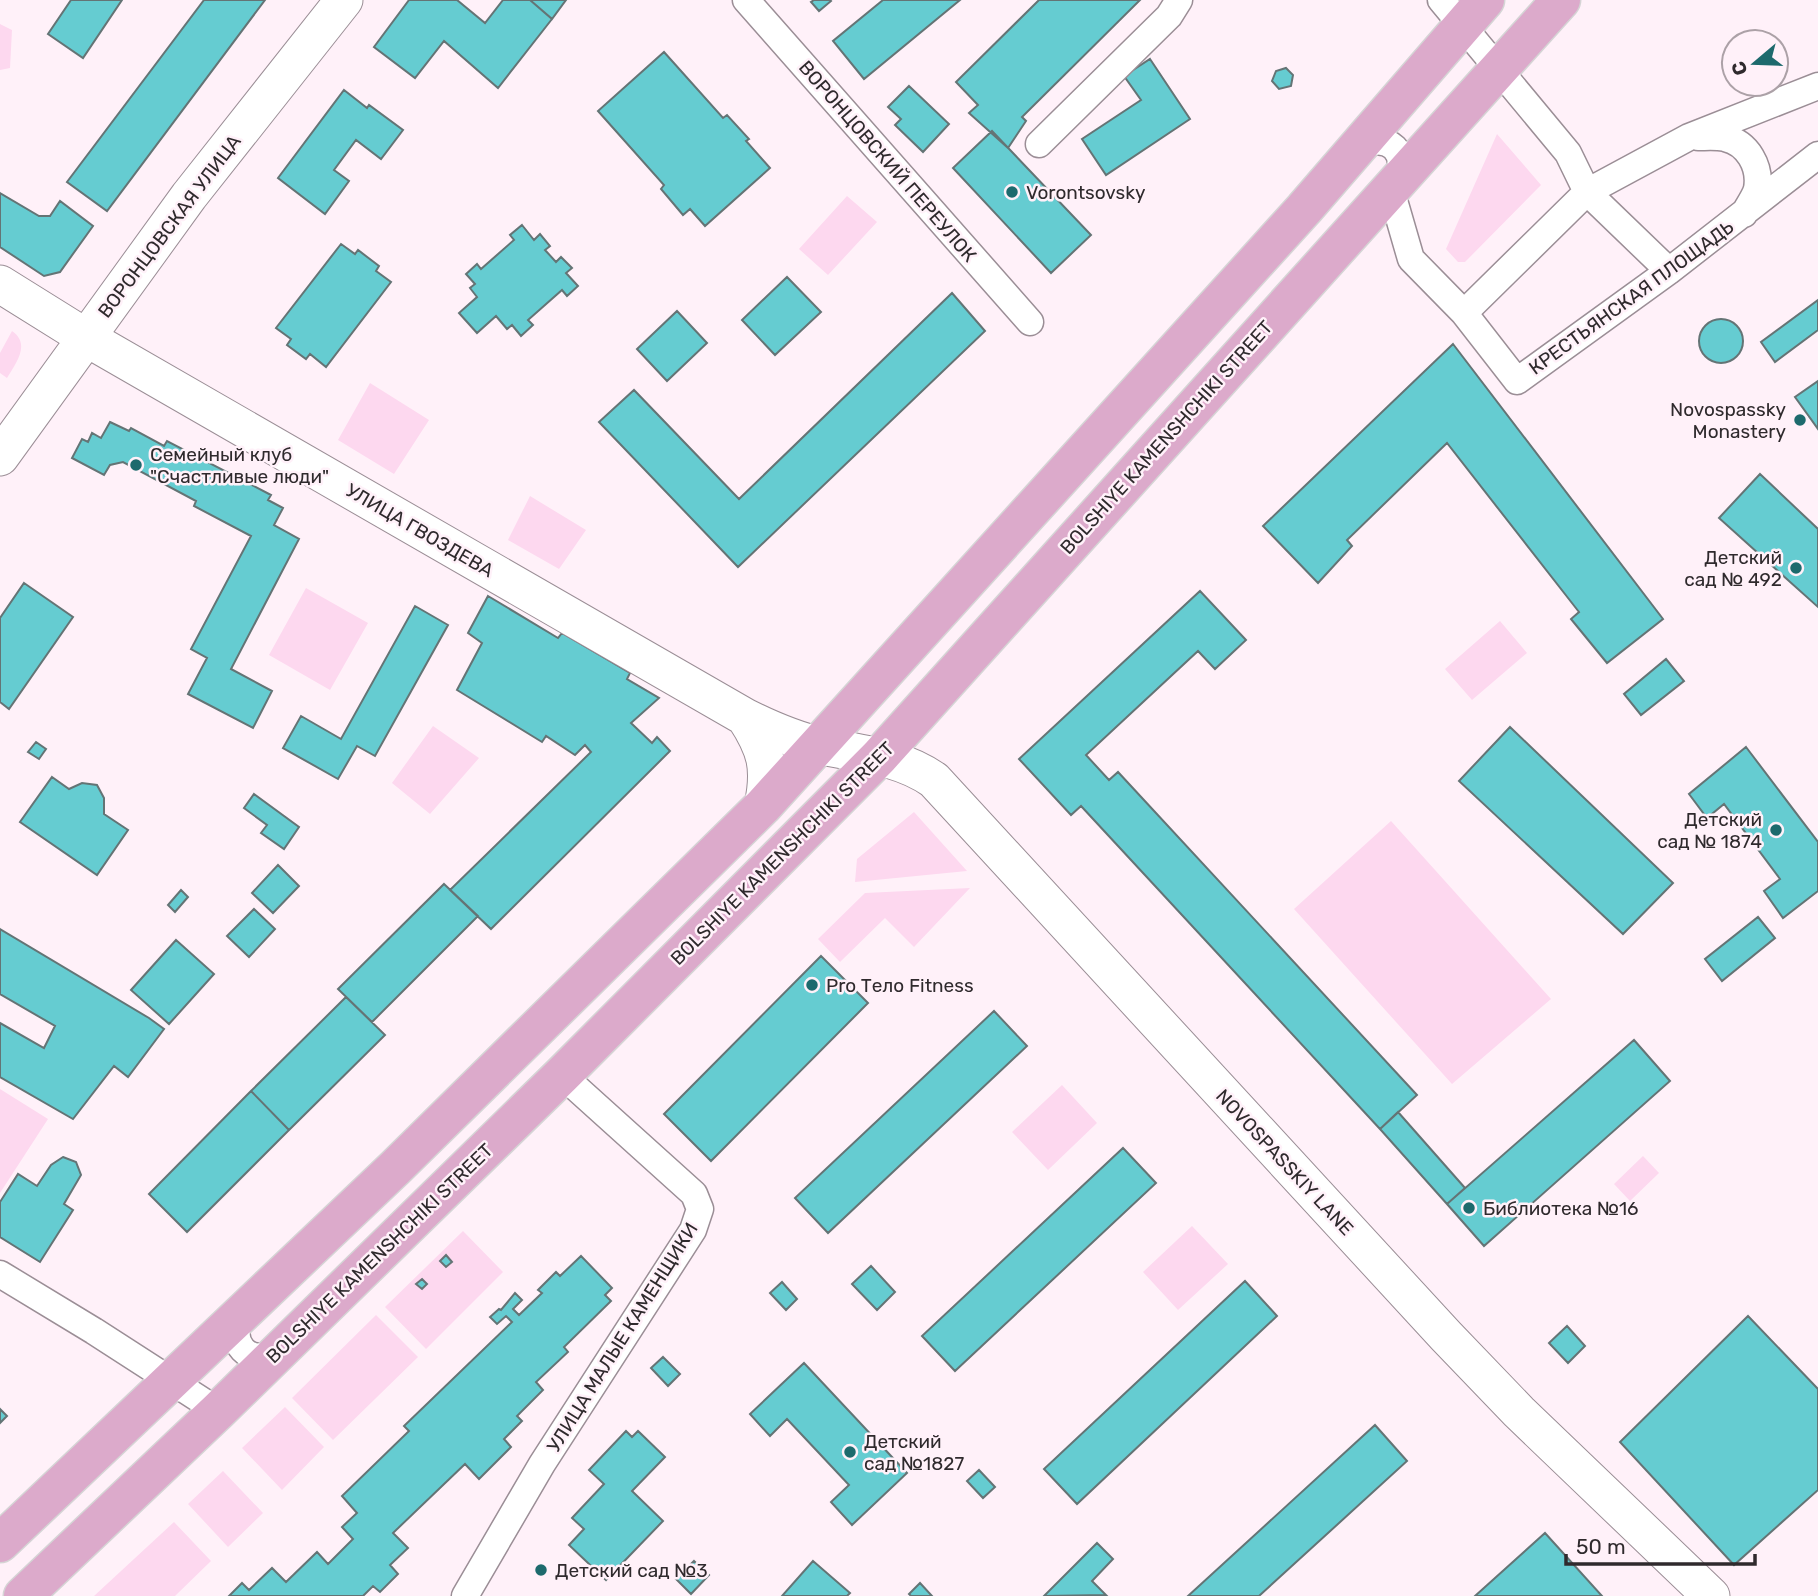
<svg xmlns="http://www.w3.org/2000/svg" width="1818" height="1596" font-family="Rubik,sans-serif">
<rect width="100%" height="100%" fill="#fff1f9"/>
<path fill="#fdd8ef" d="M 0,24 L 12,30 L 10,68 L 0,70 Z
M 1497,134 L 1541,185 L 1465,262 L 1458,262 L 1446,249 Z
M 847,196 L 877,222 L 828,275 L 799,249 Z
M 12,331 C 31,344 16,363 7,378 L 0,373 L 0,353 Z
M 370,383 L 429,420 L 394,474 L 338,440 Z
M 530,496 L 586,530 L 559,569 L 508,540 Z
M 306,588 L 368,623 L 330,690 L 269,655 Z
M 1500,621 L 1527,653 L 1472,700 L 1445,669 Z
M 433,726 L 479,758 L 430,814 L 392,783 Z
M 914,812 L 967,871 L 855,882 L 857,859 Z
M 1391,821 L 1551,999 L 1452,1084 L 1294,909 Z
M 970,888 L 914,947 L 885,918 L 840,962 L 818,939 L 865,893 Z
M 1062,1085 L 1097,1123 L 1048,1170 L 1012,1132 Z
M 0,1089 L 48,1119 L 0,1193 Z
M 1643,1156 L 1659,1173 L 1630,1201 L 1614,1184 Z
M 1192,1226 L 1228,1264 L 1178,1310 L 1143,1272 Z
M 463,1231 L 503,1272 L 426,1349 L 385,1307 Z
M 376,1315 L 418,1357 L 333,1440 L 292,1398 Z
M 285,1407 L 324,1447 L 282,1490 L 242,1448 Z
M 223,1471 L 263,1513 L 228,1547 L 188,1504 Z
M 174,1522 L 211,1561 L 175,1596 L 94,1596 Z"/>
<path fill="#65ccd1" stroke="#647475" stroke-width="2" d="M 71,0 L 122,0 L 83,58 L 48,34 Z
M 204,0 L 265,0 L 107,211 L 67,182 Z
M 409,0 L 457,0 L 485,23 L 503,0 L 530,0 L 552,19 L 498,88 L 444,41 L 415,78 L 374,47 Z
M 530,0 L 566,0 L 552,19 Z
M 814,0 L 830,0 L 831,1 L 819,11 L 811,2 Z
M 883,0 L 960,0 L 864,79 L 833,41 Z
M 1039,0 L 1140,0 L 1022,117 L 1026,121 L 1008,148 L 969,113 L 978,105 L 956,82 Z
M 664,52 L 723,118 L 727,115 L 749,139 L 746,141 L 770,168 L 705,226 L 690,209 L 683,215 L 661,189 L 664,185 L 598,111 Z
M 1150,59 L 1190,119 L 1106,175 L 1082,139 L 1141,100 L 1124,76 Z
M 1286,68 L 1293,75 L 1291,86 L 1279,89 L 1272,81 L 1276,71 Z
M 909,86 L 949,124 L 923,152 L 895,125 L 901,119 L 888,107 Z
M 344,90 L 367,108 L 369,105 L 403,130 L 381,159 L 356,140 L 334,170 L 349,181 L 325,214 L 278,178 Z
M 992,131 L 1091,235 L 1051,273 L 953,168 Z
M 0,193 L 39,216 L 50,216 L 60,201 L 93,226 L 60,272 L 44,276 L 0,247 Z
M 522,225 L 534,240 L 540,234 L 550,246 L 545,250 L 556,262 L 561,257 L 572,268 L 566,273 L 578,286 L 567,296 L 562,290 L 528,320 L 533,325 L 521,336 L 512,325 L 507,329 L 496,316 L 477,333 L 459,313 L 477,297 L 470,288 L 475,284 L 466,274 L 477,264 L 481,269 L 514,240 L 510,235 Z
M 341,244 L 355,254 L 358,250 L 379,266 L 376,271 L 391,282 L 326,367 L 310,354 L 306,359 L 287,345 L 291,339 L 276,328 Z
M 787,277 L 821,312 L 775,355 L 742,320 Z
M 952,293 L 985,331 L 738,567 L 599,422 L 634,390 L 739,499 Z
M 1818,300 L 1818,330 L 1775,362 L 1761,342 Z
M 677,311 L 707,343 L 667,381 L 637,349 Z
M1699 341a22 22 0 1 1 44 0a22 22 0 1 1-44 0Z
M 1453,344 L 1663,619 L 1607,663 L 1571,619 L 1579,612 L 1447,443 L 1347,540 L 1352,546 L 1318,583 L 1263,526 Z
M 1818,381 L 1818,429 L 1795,397 Z
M 110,422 L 129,431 L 131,428 L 164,446 L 167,441 L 271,495 L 268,500 L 283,508 L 274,525 L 299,539 L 231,669 L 272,691 L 253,728 L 188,694 L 207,658 L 191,649 L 251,536 L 194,506 L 196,501 L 123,462 L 110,465 L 104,475 L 72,458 L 82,439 L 88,442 L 92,433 L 101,438 Z
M 1760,474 L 1818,529 L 1818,607 L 1719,518 Z
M 24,583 L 73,617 L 9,709 L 0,702 L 0,618 Z
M 1200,591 L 1246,640 L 1215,669 L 1198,651 L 1086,755 L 1109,780 L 1118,772 L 1417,1095 L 1380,1129 L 1081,806 L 1071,815 L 1019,759 Z
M 488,596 L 558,638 L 562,633 L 630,673 L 627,679 L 659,698 L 631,723 L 652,743 L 657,737 L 670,751 L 491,929 L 450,890 L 591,752 L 585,745 L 575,755 L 546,736 L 542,742 L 457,690 L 482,643 L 468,633 Z
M 415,606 L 448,625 L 375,756 L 357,746 L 338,779 L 283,748 L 301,716 L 341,739 Z
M 1666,659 L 1684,681 L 1641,715 L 1624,694 Z
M 1510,727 L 1673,883 L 1623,934 L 1459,781 Z
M 36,742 L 46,749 L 39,759 L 28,752 Z
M 1746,747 L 1818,842 L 1818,891 L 1783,918 L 1764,891 L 1780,879 L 1724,804 L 1707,818 L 1689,794 Z
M 52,777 L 69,789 L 82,783 L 97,785 L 104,798 L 104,814 L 128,830 L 97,875 L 20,822 Z
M 254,794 L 299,827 L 284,849 L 261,833 L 267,825 L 244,808 Z
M 278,865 L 299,886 L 273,913 L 252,893 Z
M 444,884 L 478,916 L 372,1022 L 338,989 Z
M 181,890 L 188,897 L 175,912 L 168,905 Z
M 254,909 L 275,929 L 249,957 L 227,936 Z
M 1758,917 L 1775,938 L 1722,981 L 1705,959 Z
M 0,929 L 149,1018 L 164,1029 L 128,1077 L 114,1066 L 73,1119 L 0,1077 L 0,1023 L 44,1048 L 55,1026 L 0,994 Z
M 176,940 L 214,974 L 169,1024 L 131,990 Z
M 821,956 L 868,1003 L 711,1161 L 664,1114 Z
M 346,997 L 385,1035 L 289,1130 L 251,1091 Z
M 994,1011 L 1027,1046 L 828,1233 L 795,1198 Z
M 1634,1040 L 1670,1081 L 1484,1246 L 1447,1204 Z
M 251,1091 L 289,1130 L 187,1232 L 149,1194 Z
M 1398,1112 L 1465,1188 L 1447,1204 L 1380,1129 Z
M 1123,1148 L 1156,1183 L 955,1371 L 922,1336 Z
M 63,1157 L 76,1162 L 81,1175 L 64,1204 L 73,1210 L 40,1262 L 0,1237 L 0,1202 L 18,1174 L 37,1186 L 51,1165 Z
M 446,1255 L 452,1262 L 446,1267 L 440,1261 Z
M 581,1256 L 612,1288 L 605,1295 L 611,1301 L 564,1347 L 568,1352 L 536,1382 L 543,1390 L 517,1416 L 522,1421 L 504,1439 L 511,1447 L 479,1479 L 465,1464 L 393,1533 L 408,1548 L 390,1565 L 398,1574 L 380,1592 L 373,1586 L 363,1596 L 229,1596 L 242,1583 L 249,1590 L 272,1568 L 286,1582 L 317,1552 L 328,1564 L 353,1539 L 342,1527 L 357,1513 L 342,1496 L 409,1431 L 404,1426 L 512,1322 L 506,1316 L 497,1324 L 490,1317 L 499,1309 L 501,1310 L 515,1293 L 522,1300 L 513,1309 L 519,1315 L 542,1293 L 538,1290 L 556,1272 L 560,1276 Z
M 871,1266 L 895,1292 L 877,1310 L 852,1284 Z
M 422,1279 L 427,1284 L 422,1289 L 416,1284 Z
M 1245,1281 L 1277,1316 L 1077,1504 L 1044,1469 Z
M 782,1282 L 797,1299 L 786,1310 L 770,1293 Z
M 1748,1316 L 1818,1389 L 1818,1490 L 1734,1565 L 1620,1442 Z
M 1567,1326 L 1585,1346 L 1568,1363 L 1549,1343 Z
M 663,1357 L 680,1374 L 668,1386 L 651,1368 Z
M 804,1363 L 907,1473 L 852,1525 L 831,1502 L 849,1485 L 787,1419 L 770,1436 L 750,1414 Z
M 0,1409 L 7,1416 L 0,1423 Z
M 1375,1425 L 1407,1461 L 1259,1596 L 1188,1596 Z
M 626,1431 L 632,1437 L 638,1431 L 665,1457 L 632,1491 L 663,1521 L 606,1580 L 569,1545 L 584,1529 L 572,1518 L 604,1484 L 589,1470 Z
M 979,1470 L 995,1487 L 983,1498 L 967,1481 Z
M 1545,1533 L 1602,1596 L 1475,1596 Z
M 1097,1543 L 1113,1559 L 1092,1581 L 1106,1595 L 1044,1596 Z
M 694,1561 L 709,1575 L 691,1594 L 676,1579 Z
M 813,1561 L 850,1593 L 847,1596 L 782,1596 Z
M 920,1583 L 932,1596 L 911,1596 L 909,1594 Z"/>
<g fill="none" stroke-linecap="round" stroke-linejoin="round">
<defs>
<path id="street" d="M 746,0 L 1030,322
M 1441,0 L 1568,153 L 1587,192 L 1669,271
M 1818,86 L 1689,137 L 1587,192 L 1464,313 L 1517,381 L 1669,271 L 1818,155
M 1698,137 C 1706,137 1717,136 1725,138 C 1748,143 1761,167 1757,189 C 1755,197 1748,206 1744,214
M 1039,144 L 1169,16 L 1179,0
M 1357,148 C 1388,129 1413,154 1395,185
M 1391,190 L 1411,259 L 1464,313
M 0,1274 L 94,1331 L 218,1411
M 242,1313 C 225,1342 249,1369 279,1351
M 465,1596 L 542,1464 L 693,1230 L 700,1209 L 694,1194 L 562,1075"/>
<path id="secondary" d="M 0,284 L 85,337 L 745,717 C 769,729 794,740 821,746 C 860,754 900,756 934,780 L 1446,1336 L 1519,1412 L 1711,1596
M 0,457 L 189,196 L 344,0
M 745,717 C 766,749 771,768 763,806"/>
<path id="primary" d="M 0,1543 L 395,1168 L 763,806 L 1304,209 L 1485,0
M 23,1596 L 218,1411 L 562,1075 L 879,757 L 1561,0"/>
</defs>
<use href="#street" stroke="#9b8e96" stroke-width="29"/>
<use href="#secondary" stroke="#9b8e96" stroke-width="39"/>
<use href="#primary" stroke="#d5d4d5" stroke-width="41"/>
<use href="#street" stroke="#fff" stroke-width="26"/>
<use href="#secondary" stroke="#fff" stroke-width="37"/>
<use href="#primary" stroke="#dcaacb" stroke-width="38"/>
</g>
<g fill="#1d6a6d" stroke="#fff1f9" stroke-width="2.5">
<circle cx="1012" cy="192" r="7"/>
<circle cx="1800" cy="420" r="7"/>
<circle cx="136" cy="465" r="7"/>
<circle cx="1796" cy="568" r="7"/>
<circle cx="1776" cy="830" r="7"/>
<circle cx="812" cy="985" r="7"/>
<circle cx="1469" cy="1208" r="7"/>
<circle cx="850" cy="1452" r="7"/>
<circle cx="541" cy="1570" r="7"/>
</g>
<g text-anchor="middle" stroke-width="5" stroke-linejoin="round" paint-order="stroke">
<g font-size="19" fill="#2f2a2d" stroke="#fff1f9">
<text transform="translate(888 161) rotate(49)" y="7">ВОРОНЦОВСКИЙ ПЕРЕУЛОК</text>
<text transform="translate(169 226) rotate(-53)" y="7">ВОРОНЦОВСКАЯ УЛИЦА</text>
<text transform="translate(1631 297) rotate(-36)" y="7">КРЕСТЬЯНСКАЯ ПЛОЩАДЬ</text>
<text transform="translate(1166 437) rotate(-48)" y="7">BOLSHIYE KAMENSHCHIKI STREET</text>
<text transform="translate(420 530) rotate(30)" y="7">УЛИЦА ГВОЗДЕВА</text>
<text transform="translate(782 853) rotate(-45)" y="7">BOLSHIYE KAMENSHCHIKI STREET</text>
<text transform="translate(1285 1162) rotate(47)" y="7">NOVOSPASSKIY LANE</text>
<text transform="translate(379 1253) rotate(-44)" y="7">BOLSHIYE KAMENSHCHIKI STREET</text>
<text transform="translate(622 1337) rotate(-58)" y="7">УЛИЦА МАЛЫЕ КАМЕНЩИКИ</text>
</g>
<g font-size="19" fill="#2f2a2d" stroke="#fff1f9" text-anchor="start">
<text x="1026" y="199">Vorontsovsky</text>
<text x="1786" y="416" text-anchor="end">Novospassky<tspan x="1786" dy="22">Monastery</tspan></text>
<text x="150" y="461">Семейный клуб<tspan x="150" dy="22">"Счастливые люди"</tspan></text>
<text x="1782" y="564" text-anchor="end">Детский<tspan x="1782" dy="22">сад № 492</tspan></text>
<text x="1762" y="826" text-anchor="end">Детский<tspan x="1762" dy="22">сад № 1874</tspan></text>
<text x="826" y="992">Pro Тело Fitness</text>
<text x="1483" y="1215">Библиотека №16</text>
<text x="864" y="1448">Детский<tspan x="864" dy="22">сад №1827</tspan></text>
<text x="555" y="1577">Детский сад №3</text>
</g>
</g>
<g transform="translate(1755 63) rotate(251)"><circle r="33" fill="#fff1f9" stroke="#aca1a7" stroke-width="2"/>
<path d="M0-5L12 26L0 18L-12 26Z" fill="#1d6a6d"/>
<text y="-10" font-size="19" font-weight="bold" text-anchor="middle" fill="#2f2a2d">С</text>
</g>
<path d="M1566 1554v10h189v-10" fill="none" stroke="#2f2a2d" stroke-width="3.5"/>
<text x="1576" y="1554" font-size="21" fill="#2f2a2d" stroke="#fff1f9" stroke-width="5" paint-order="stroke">50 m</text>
</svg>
